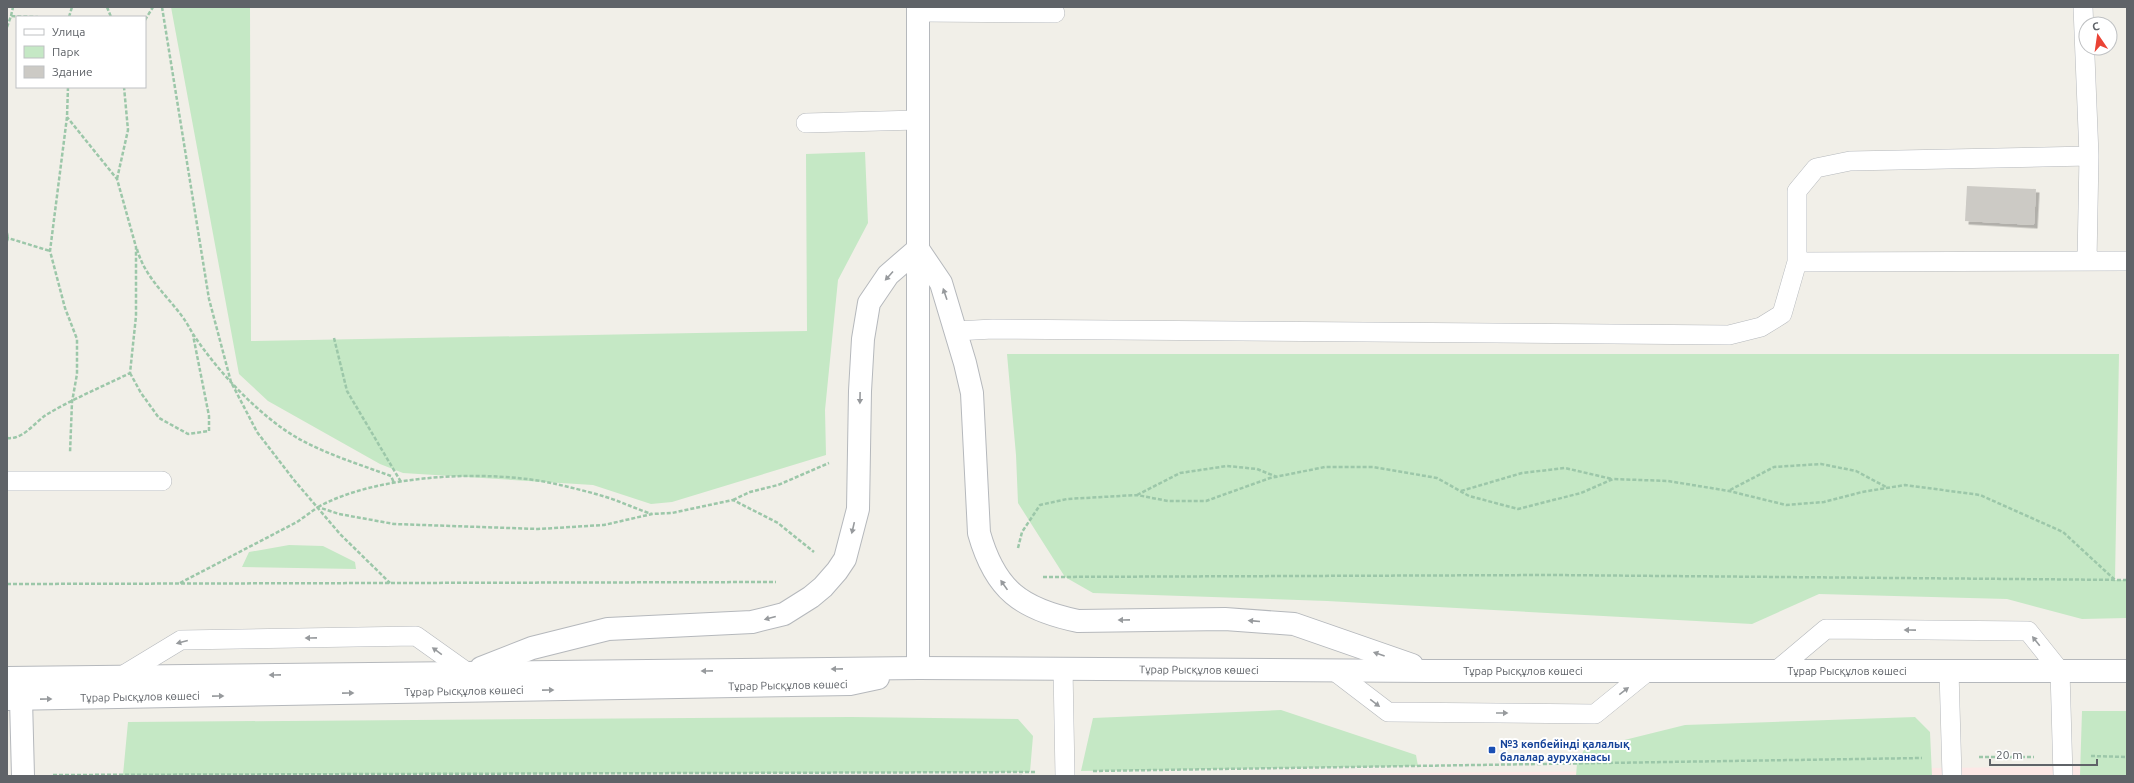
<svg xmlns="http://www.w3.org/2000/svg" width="2134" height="783" font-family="Ubuntu,sans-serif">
<defs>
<filter id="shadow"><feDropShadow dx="3.5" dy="3.5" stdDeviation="0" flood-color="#0004"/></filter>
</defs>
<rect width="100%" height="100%" fill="#f1efe8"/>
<path fill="#e0deda" d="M 1022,774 L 1022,776 L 86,776 Z"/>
<path fill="#fce8e6" d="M 2127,766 L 2127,776 L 1113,776 Z"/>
<path fill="#c5e8c5" d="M 171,7 L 250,7 L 251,341 L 807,331 L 806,154 L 865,152 L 868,223 L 838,280 L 825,410 L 826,455 L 672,502 L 651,504 L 593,485 L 403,473 L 380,464 L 268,401 L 239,374 Z
M 1007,354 L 2119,354 L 2115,580 L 2127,580 L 2127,618 L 2082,619 L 2007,599 L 1819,594 L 1752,624 L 1327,601 L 1093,593 L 1065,577 L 1018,503 L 1016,455 Z
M 289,545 L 323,546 L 355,562 L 356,569 L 242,567 L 249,552 Z
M 1281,710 L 1416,755 L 1418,766 L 1081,771 L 1093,718 Z
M 2082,711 L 2127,711 L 2127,776 L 2080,776 Z
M 851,717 L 1018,719 L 1033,736 L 1030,772 L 123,775 L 128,722 Z
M 1915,717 L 1930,732 L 1932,776 L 1576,776 L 1577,764 L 1584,750 L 1685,725 Z"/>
<path fill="#cccac5" filter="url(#shadow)" d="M 1967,186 L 2036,189 L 2034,225 L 1965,221 Z"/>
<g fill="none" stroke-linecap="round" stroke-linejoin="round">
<defs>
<path id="service" d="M 2083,7 L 2089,156 L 2087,261
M 918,12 L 1055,13
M 806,123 L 918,120
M 1797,262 L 2127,261
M 956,331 L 993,329 L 1729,335 L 1761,327 L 1782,314 L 1797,262 L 1797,191 L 1816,168 L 1850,161 L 2089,156
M 7,481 L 162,481
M 1063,668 L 1065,776
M 1333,670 L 1388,712 L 1595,714 L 1648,671
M 1776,671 L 1826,629 L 2028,631 L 2060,671 L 2063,776
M 1949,671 L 1952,776
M 120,677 L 181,640 L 416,636 L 468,673"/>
<path id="minor" d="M 21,699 L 23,776"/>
<g id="tertiary">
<path d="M 918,7 L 918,668"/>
<path d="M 918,249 L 941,283 L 965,363 L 972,393 L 979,533 C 995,590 1021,609 1078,621 L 1225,619 L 1294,624 L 1412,665"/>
<path d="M 481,668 L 532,648 L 608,629 L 752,622 L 784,614 L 811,597 L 823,587 L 837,571 L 845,559 L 858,509 L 860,391 L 863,339 L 869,303 L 888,275 L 918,249"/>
<path id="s1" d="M 7,678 L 918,668 L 1429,671 L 2127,671"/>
<path id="s2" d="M 7,699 L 850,684 L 878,678"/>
</g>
</defs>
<use href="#service" stroke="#b5b8bc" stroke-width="20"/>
<use href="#minor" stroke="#b5b8bc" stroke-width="24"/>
<use href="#tertiary" stroke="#b5b8bc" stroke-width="24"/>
<path stroke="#9cc7a9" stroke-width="2.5" stroke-dasharray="4 2" stroke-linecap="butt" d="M 107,7 L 111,17
M 162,7 L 209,299 L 231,382 L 257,432 L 294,480 L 340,534 L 390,583
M 11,16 L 13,7
M 69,17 L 72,7
M 145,20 L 153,7
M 7,27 L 11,16 L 38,17
M 68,87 L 67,117 L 50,251 L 65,308 L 77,339 L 77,374 L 72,402 L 70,453
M 117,179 L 128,130 L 124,87
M 7,233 L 8,238
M 7,241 L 8,238 L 50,251
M 137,249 C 145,278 167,295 184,319 C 187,323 190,329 193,334 C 218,372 261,418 301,440 C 329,455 361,465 391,476 L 394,483
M 334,338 L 347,391 L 401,482
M 130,373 L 141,393 L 159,418 L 188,434 L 209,431 L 209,416 L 193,335
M 7,438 C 23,440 34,423 46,415 C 72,399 102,387 130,373 L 136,316 L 136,247 L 117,179 L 67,117
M 1730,490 L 1774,467 L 1821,464 L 1856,471 L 1888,488
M 1461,491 L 1522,473 L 1565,468 L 1612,479
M 1137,495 L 1180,473 L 1227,466 L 1257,469 L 1277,477
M 733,500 L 750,492 L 778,485 L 829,463
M 318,507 C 378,474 490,469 556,484 C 573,488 590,492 606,497 C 622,502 636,509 652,514
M 1018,548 L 1022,532 L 1040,505 L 1067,499 L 1137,495 L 1168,501 L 1206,501 L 1270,478 L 1325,467 L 1373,467 L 1437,478 L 1469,496 L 1518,509 L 1581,493 L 1613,479 L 1668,481 L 1729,491 L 1786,505 L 1824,502 L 1862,492 L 1905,485 L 1980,495 L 2063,532 L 2115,580
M 1043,577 L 1551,575 L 2127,580
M 180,583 L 297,522 L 318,507 L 339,514 L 394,524 L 538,529 L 604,525 L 652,514 L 672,513 L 733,500 L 778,523 L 814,552
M 7,584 L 776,582
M 2091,756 L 2127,757
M 1979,757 L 2034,757
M 1093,771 L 1922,758
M 53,775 L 1036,772"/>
<use href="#service" stroke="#fff" stroke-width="19"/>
<use href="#minor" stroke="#fff" stroke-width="22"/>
<use href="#tertiary" stroke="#fff" stroke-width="22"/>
</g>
<defs><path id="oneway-solid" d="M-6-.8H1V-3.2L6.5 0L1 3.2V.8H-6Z"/></defs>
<g fill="#979a9d">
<use href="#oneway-solid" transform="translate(889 276) rotate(132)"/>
<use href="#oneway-solid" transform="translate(945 294) rotate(-109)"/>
<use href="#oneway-solid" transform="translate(860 398) rotate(91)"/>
<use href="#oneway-solid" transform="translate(853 528) rotate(103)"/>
<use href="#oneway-solid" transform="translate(1004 585) rotate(-125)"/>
<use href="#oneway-solid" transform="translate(770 618) rotate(165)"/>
<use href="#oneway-solid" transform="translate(1124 620) rotate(179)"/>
<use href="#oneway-solid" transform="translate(1254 621) rotate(-175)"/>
<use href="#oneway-solid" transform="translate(1910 630) rotate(-179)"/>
<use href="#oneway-solid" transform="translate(311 638) rotate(179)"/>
<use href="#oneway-solid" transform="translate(2036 641) rotate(-129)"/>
<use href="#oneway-solid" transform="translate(182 642) rotate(165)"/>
<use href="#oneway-solid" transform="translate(437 651) rotate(-144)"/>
<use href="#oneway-solid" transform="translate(1379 654) rotate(-161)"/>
<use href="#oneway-solid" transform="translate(837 669) rotate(179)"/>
<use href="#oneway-solid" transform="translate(707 671) rotate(179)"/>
<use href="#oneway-solid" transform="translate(275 675) rotate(179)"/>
<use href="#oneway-solid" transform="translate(548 690) rotate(-1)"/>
<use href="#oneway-solid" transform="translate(1624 691) rotate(-38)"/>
<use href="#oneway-solid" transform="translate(348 693) rotate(-1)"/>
<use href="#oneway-solid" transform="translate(218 696) rotate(-1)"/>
<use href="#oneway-solid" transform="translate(46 699) rotate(-1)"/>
<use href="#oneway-solid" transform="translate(1375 703) rotate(37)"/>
<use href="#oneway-solid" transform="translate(1502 713)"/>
</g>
<rect fill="#1a4fb4" stroke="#fff" stroke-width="1.5" x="1488" y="746" width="8" height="8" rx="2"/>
<g text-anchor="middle" stroke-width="4" stroke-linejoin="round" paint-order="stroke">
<g font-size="11" fill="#5f6368" stroke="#fff">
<text dy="4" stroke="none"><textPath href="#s1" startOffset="1192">Тұрар Рысқұлов көшесі</textPath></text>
<text dy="4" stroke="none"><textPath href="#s1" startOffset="1516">Тұрар Рысқұлов көшесі</textPath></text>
<text dy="4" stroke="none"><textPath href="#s1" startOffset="1840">Тұрар Рысқұлов көшесі</textPath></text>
<text dy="4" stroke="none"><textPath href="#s2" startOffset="781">Тұрар Рысқұлов көшесі</textPath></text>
<text dy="4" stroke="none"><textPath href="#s2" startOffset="457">Тұрар Рысқұлов көшесі</textPath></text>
<text dy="4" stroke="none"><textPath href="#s2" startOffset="133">Тұрар Рысқұлов көшесі</textPath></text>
</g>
<g font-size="11" font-weight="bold" fill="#164399" stroke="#fff" text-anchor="start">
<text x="1500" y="748">№3 көпбейінді қалалық<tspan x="1500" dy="13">балалар ауруханасы</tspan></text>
</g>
</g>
<rect width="2134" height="783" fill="none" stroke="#5f6368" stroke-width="16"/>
<rect x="16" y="16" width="130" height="72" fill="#ffffff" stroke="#bfc1c3"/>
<rect x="24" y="29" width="20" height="6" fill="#ffffff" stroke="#bfc1c3"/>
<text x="52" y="36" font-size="12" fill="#5f6368">Улица</text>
<rect x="24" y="46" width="20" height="12" fill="#c5e8c5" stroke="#bfc1c3"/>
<text x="52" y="56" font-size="12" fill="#5f6368">Парк</text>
<rect x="24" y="66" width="20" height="12" fill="#cccac5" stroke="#bfc1c3"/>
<text x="52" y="76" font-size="12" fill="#5f6368">Здание</text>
<g transform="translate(2098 36) rotate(347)"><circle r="19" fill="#ffffff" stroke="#bfc1c3"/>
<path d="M0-3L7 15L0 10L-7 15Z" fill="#ea4335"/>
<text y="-6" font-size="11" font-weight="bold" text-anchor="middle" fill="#5f6368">С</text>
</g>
<path d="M1990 759v6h107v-6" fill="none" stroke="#5f6368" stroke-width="2"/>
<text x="1996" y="759" font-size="12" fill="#5f6368" stroke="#ffffff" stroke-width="3" paint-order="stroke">20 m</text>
</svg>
